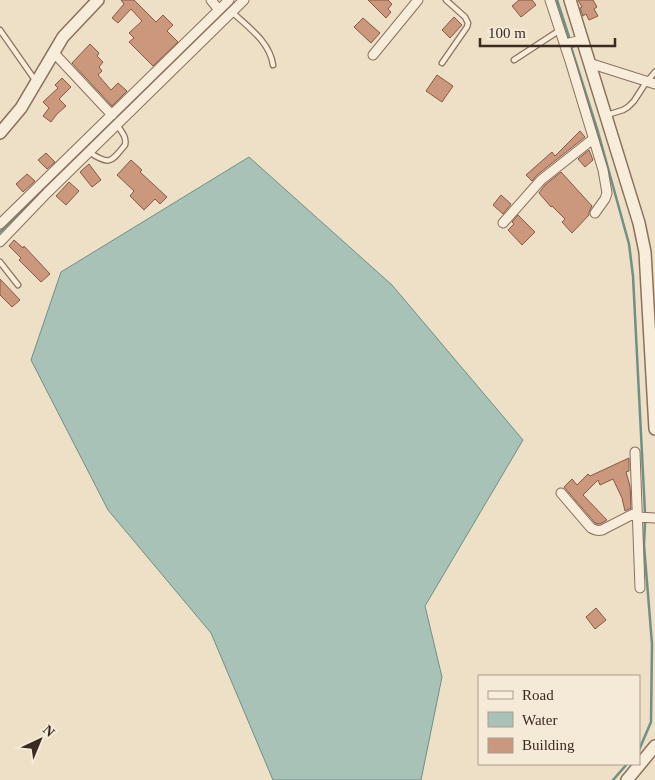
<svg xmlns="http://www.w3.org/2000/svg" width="655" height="780" font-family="Georgia,serif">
<rect width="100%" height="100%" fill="#eedfc7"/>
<path fill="#a8c2b8" stroke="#6f9085" d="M 249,157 L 392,285 L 523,440 L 425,606 L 442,677 L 421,780 L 273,780 L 211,633 L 108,510 L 31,360 L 61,272 Z"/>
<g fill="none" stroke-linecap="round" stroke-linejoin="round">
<path stroke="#6f9085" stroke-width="2.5" d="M 557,0 L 569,37
M 571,47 L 598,132 L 629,244 L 633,276 L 645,513
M 0,232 L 108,125
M 639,750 L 651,722 L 652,644 L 644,545 L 645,523
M 613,780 L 627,764"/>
</g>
<path fill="#cb987e" stroke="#885843" d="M 121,0 L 134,0 L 156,22 L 163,15 L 173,25 L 167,31 L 178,42 L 153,66 L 129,42 L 134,38 L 129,33 L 142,21 L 131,9 L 118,23 L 112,18 L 124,4 Z
M 368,0 L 388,0 L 392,4 L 388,9 L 391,12 L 386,18 Z
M 519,0 L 532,0 L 536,5 L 521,17 L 512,6 Z
M 578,0 L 593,0 L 597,7 L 594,9 L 598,16 L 589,20 L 586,14 L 583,16 L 580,8 L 582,7 Z
M 454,17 L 462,25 L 450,38 L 442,30 Z
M 363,18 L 380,33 L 371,43 L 354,27 Z
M 90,44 L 99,53 L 97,56 L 103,62 L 99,67 L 102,71 L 98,75 L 111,90 L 118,83 L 127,91 L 112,106 L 72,63 Z
M 437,75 L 453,86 L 442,102 L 426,91 Z
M 62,78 L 71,87 L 59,99 L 66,106 L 57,114 L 51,122 L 43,116 L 49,108 L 43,102 L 58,88 L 55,85 Z
M 580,131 L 585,137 L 537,175 L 532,181 L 526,175 L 552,152 L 555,156 Z
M 589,150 L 593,160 L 585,167 L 578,159 Z
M 46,153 L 55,162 L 47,169 L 38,160 Z
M 131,160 L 142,170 L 140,172 L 167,197 L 160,204 L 155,199 L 144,210 L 130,196 L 134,191 L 117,175 Z
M 89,164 L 101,180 L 92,187 L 80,172 Z
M 561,172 L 592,206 L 589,212 L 589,215 L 572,233 L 562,222 L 565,219 L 552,206 L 551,207 L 539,193 L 545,185 Z
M 27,174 L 35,181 L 23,192 L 16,184 Z
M 69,182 L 79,191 L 66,205 L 56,196 Z
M 501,195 L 511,204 L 503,214 L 493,205 Z
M 518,215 L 535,232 L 522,245 L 508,230 L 514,224 L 512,222 Z
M 14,240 L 23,248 L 24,246 L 50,274 L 41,282 L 19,260 L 21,258 L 9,246 Z
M 0,279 L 20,300 L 12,307 L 0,295 Z
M 629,458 L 629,471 L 626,472 L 630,486 L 631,508 L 625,511 L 622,498 L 613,479 L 600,485 L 598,480 L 583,495 L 607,520 L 600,524 L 595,523 L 564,487 L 572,479 L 577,485 L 588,474 L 590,476 Z
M 596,608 L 606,620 L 595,629 L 586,617 Z"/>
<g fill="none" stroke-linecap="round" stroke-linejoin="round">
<defs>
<path id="service" d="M 232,12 C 248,27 270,42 273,65
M 0,30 L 35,80
M 514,60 L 560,30
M 442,63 L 467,27 L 468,23 L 465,17 L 446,0
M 607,115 L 623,110 L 628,107 L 634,101 L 645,84 L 655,72
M 89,152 C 110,166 111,162 125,145 C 127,137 121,131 117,125
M 0,262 L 18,285"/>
<path id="minor" d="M 211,0 L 219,10
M 550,0 L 570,61 L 603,170 L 607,193 L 605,199 L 595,213
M 565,44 L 582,40
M 54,53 L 112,115
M 373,55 L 418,0
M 589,63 L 655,84
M 503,223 L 541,180 L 593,139
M 0,224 L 229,0
M 0,242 L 47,193 L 244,0
M 635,452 L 640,588
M 561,493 L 591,528 C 595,530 597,531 602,530 L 637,512
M 638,517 L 655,518"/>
<path id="tertiary" d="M 570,0 L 639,223 L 645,252 L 655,429
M 0,133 L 21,108 L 63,37 L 98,0
M 627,780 L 655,746"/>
</defs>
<use href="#service" stroke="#89715d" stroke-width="7"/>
<use href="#minor" stroke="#89715d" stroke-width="11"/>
<use href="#tertiary" stroke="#89715d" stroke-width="14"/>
<use href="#service" stroke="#f8eddb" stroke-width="4.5"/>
<use href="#minor" stroke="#f8eddb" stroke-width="9"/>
<use href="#tertiary" stroke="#f8eddb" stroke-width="11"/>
</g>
<rect x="478" y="675" width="162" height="90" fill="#f5ead7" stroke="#aa9d8e"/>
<rect x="488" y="691" width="25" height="8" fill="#f8eddb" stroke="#aa9d8e"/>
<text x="522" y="700" font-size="15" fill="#3a2a20">Road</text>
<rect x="488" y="712" width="25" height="15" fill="#a8c2b8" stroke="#aa9d8e"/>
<text x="522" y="725" font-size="15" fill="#3a2a20">Water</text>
<rect x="488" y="738" width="25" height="15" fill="#cb987e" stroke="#aa9d8e"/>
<text x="522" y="750" font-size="15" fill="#3a2a20">Building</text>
<g transform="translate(40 740) rotate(44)" stroke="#f5ead7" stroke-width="4" paint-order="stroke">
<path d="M0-4L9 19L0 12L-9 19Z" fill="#3a2a20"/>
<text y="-8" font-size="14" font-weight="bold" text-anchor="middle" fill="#3a2a20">N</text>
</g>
<path d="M480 38v8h135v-8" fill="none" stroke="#3a2a20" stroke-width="2.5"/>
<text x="488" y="38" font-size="15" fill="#3a2a20" stroke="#f5ead7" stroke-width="4" paint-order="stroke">100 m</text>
</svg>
